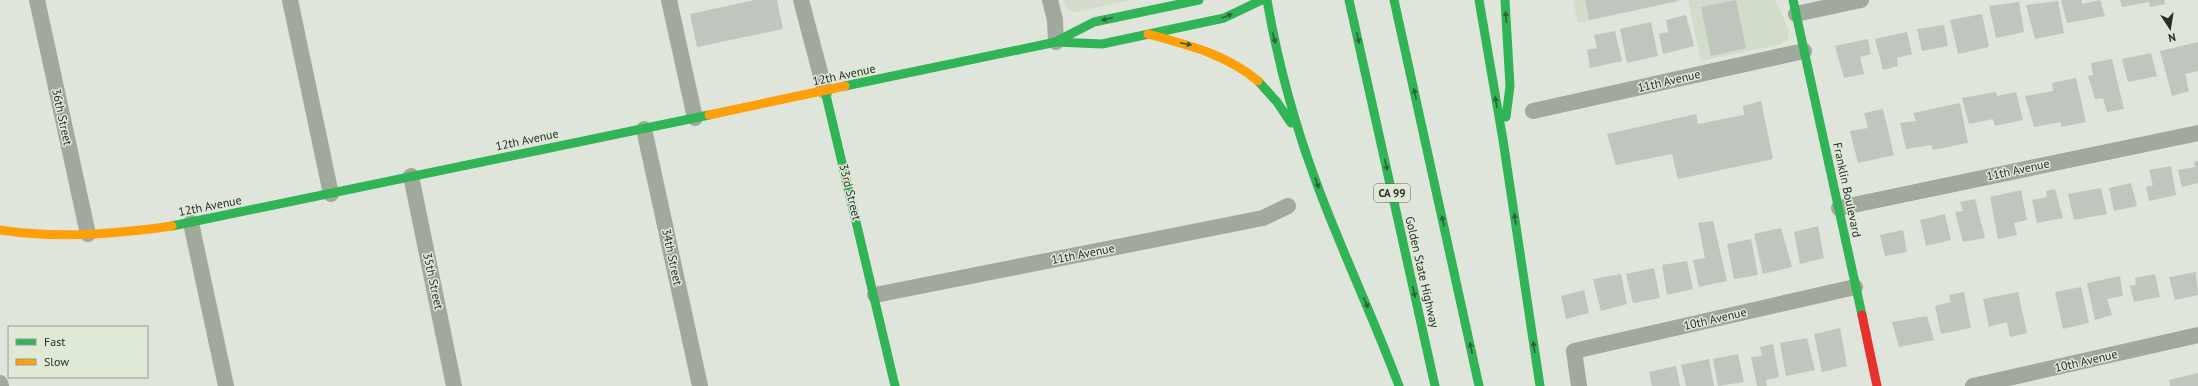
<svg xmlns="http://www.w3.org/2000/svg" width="2198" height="386" font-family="'PT Sans',sans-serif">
<rect width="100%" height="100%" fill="#dfe5db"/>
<path fill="#d1dcca" d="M 1063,0 L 1130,0 L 1076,12 L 1068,10 Z
M 1573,0 L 1684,0 L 1578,23 Z
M 1688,0 L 1775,0 L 1789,30 L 1788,39 L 1781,44 L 1701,61 Z"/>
<path fill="#c0c5bd" d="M 755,0 L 777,0 L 783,29 L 697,47 L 690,14 Z
M 1585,0 L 1677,0 L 1677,1 L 1589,20 Z
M 1736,0 L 1746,48 L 1711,56 L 1701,7 Z
M 2061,0 L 2082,0 L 2082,4 L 2100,0 L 2105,16 L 2067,23 Z
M 2120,0 L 2164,0 L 2165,4 L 2150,7 L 2149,2 L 2122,7 Z
M 2058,1 L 2064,33 L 2035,39 L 2026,5 Z
M 2019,2 L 2024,32 L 1996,38 L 1989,6 Z
M 1982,14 L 1989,47 L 1958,54 L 1950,20 Z
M 1686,15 L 1694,46 L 1663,54 L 1659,34 L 1668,32 L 1666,20 Z
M 1651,22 L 1658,56 L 1627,63 L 1620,29 Z
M 1944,25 L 1948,46 L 1922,51 L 1917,29 Z
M 1615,31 L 1622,61 L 1590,68 L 1587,50 L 1597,48 L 1594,35 Z
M 1907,32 L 1912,54 L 1897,58 L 1898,66 L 1883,70 L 1875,39 Z
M 1868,39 L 1871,54 L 1860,57 L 1864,74 L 1844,78 L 1835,46 Z
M 2198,42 L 2198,71 L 2185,74 L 2189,91 L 2172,96 L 2160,51 Z
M 2151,53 L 2157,76 L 2128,82 L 2122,59 Z
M 2112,59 L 2124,109 L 2107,112 L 2103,98 L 2095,99 L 2088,76 L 2093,75 L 2091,63 Z
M 2076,78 L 2086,122 L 2061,127 L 2061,122 L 2034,127 L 2025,96 L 2053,91 L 2052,83 Z
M 1996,92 L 1997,96 L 2016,92 L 2023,120 L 1995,126 L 1993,119 L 1969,124 L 1962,98 Z
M 1761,101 L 1773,159 L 1678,179 L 1672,154 L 1616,165 L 1607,134 L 1696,114 L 1698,124 L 1744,115 L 1743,106 Z
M 1960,103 L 1968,143 L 1933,150 L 1931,145 L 1906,149 L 1900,123 L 1916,121 L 1913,113 Z
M 1883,109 L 1894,155 L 1858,163 L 1850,131 L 1868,128 L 1864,113 Z
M 2198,161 L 2198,183 L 2182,187 L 2178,170 L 2195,167 L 2194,162 Z
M 2171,166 L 2176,195 L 2149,201 L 2146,187 L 2153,185 L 2149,170 Z
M 2131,183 L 2137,206 L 2114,211 L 2109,188 Z
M 2101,188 L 2107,214 L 2074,220 L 2068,194 Z
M 2055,189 L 2063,218 L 2037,223 L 2032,200 L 2047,197 L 2046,191 Z
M 2021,190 L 2027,220 L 2014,223 L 2017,235 L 1998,239 L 1990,197 Z
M 1975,199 L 1985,238 L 1963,242 L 1955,212 L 1963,211 L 1960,202 Z
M 1945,214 L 1951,240 L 1926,246 L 1920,220 Z
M 1713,221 L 1727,281 L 1699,287 L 1693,260 L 1705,258 L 1698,223 Z
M 1818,226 L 1824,258 L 1800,264 L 1794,232 Z
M 1781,228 L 1792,267 L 1763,274 L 1754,234 Z
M 1903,230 L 1907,252 L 1885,256 L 1880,235 Z
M 1751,239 L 1758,275 L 1734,279 L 1727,244 Z
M 1687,261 L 1693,289 L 1667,295 L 1662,265 Z
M 1654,268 L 1660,298 L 1633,303 L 1626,274 Z
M 2196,272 L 2198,295 L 2175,300 L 2169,277 Z
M 1621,274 L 1627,304 L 1601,311 L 1593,279 Z
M 2155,274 L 2160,297 L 2134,302 L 2130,286 L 2136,285 L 2135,278 Z
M 2120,276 L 2123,296 L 2107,299 L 2112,315 L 2095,320 L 2087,283 Z
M 2081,287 L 2089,323 L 2063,329 L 2055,292 Z
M 1584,290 L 1589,313 L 1566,319 L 1561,296 Z
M 1964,292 L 1971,328 L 1941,334 L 1935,306 L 1951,302 L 1949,295 Z
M 2018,292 L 2027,333 L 2010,337 L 2007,322 L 1989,327 L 1983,299 Z
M 1927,316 L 1934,340 L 1899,347 L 1892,322 Z
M 1840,328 L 1847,366 L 1822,372 L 1814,334 Z
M 1807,338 L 1815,370 L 1786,376 L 1780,343 Z
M 1773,344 L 1779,377 L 1766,380 L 1767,386 L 1757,386 L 1751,357 L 1762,356 L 1760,347 Z
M 1738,354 L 1744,382 L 1718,386 L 1713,359 Z
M 1709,359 L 1714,386 L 1686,386 L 1681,365 Z
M 1676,366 L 1680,386 L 1652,386 L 1649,372 Z
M 2198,373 L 2198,386 L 2170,386 L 2169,380 Z"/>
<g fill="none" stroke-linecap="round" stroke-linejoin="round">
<path stroke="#a0a99b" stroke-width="16" d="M 37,0 L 88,234
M 290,0 L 331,194
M 669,0 L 695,118
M 801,0 L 825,91
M 1050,0 L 1055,20 L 1056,42
M 1796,14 L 1861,0
M 1533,111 L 1804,51
M 644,129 L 700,386
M 411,176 L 454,386
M 1839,208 L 2198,133
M 191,223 L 226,386
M 875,295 L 1263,218 L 1288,206
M 0,383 L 1,386
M 1579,386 L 1574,351 L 1855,287
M 1973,386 L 2198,335"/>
<path stroke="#30b455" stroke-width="9" d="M 1267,0 C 1278,64 1295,126 1318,187 C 1343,254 1374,319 1399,386
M 1349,0 L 1435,386
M 1394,0 L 1479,386
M 1479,0 L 1503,140 L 1540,386
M 1505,0 L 1510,86 L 1506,117
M 1793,0 L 1862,315
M 1057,41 L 1094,22 L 1199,0
M 1258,81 L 1277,102 L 1291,123
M 845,86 L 1056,42 L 1102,44 L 1224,18 L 1262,0
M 825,91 L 895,386
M 172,226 L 709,115"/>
<path stroke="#ff9f0a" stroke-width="9" d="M 1148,34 C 1188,45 1226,54 1258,81
M 709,115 L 845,86
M 0,230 C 58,239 114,234 172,226"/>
<path stroke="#e5322d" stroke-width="9" d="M 1862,315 L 1877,386"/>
</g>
<defs><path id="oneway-solid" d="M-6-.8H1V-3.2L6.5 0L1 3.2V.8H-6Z"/></defs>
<g fill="#2c6339">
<use href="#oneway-solid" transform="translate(1227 16) rotate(-22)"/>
<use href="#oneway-solid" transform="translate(1506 17) rotate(-94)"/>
<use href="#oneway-solid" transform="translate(1107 19) rotate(166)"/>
<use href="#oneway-solid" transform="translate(1274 38) rotate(75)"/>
<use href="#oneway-solid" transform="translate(1358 38) rotate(77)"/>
<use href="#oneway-solid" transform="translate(1186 44) rotate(12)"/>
<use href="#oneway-solid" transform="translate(1415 94) rotate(-102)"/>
<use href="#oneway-solid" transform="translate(1496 102) rotate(-100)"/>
<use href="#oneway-solid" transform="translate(1386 165) rotate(77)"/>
<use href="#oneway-solid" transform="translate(1317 183) rotate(70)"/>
<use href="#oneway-solid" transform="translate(1515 219) rotate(-99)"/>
<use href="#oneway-solid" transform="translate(1443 221) rotate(-102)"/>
<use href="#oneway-solid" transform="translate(1414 292) rotate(77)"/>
<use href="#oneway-solid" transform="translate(1366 303) rotate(67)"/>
<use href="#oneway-solid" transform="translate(1534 347) rotate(-99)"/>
<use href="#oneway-solid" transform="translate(1471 348) rotate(-102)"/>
</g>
<g text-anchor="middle" stroke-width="3" stroke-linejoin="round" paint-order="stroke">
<rect fill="#dee9d7" stroke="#5f655b" stroke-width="1" x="1374" y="184" width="36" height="18" rx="3"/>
<g font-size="11" font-weight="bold" fill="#292d26">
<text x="1392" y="197">CA 99</text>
</g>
<g font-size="12" fill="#292d26" stroke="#dee9d7">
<text transform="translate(844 75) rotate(-12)" y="4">12th Avenue</text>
<text transform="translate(1669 81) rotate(-13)" y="4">11th Avenue</text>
<text transform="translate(62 117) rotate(78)" y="4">36th Street</text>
<text transform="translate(527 140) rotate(-12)" y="4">12th Avenue</text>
<text transform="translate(2018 170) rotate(-12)" y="4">11th Avenue</text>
<text transform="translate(1847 190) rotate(78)" y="4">Franklin Boulevard</text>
<text transform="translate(850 192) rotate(76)" y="4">33rd Street</text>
<text transform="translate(210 206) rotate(-11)" y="4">12th Avenue</text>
<text transform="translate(1083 254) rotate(-11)" y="4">11th Avenue</text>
<text transform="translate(672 257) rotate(78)" y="4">34th Street</text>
<text transform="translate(1422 272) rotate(77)" y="4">Golden State Highway</text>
<text transform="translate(433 281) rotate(78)" y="4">35th Street</text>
<text transform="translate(1715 319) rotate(-13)" y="4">10th Avenue</text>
<text transform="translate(2086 361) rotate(-13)" y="4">10th Avenue</text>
</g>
</g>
<rect x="8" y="326" width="140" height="52" fill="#dee9d7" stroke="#969e90"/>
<rect x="16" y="339" width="20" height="6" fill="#30b455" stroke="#969e90"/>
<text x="44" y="346" font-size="12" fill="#292d26">Fast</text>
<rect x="16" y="359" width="20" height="6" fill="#ff9f0a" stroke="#969e90"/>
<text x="44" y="366" font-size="12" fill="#292d26">Slow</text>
<g transform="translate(2170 28) rotate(168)" stroke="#dee9d7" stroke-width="3" paint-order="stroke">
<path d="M0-3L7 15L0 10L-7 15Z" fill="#292d26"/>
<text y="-6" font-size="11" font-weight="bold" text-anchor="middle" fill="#292d26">N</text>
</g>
</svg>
